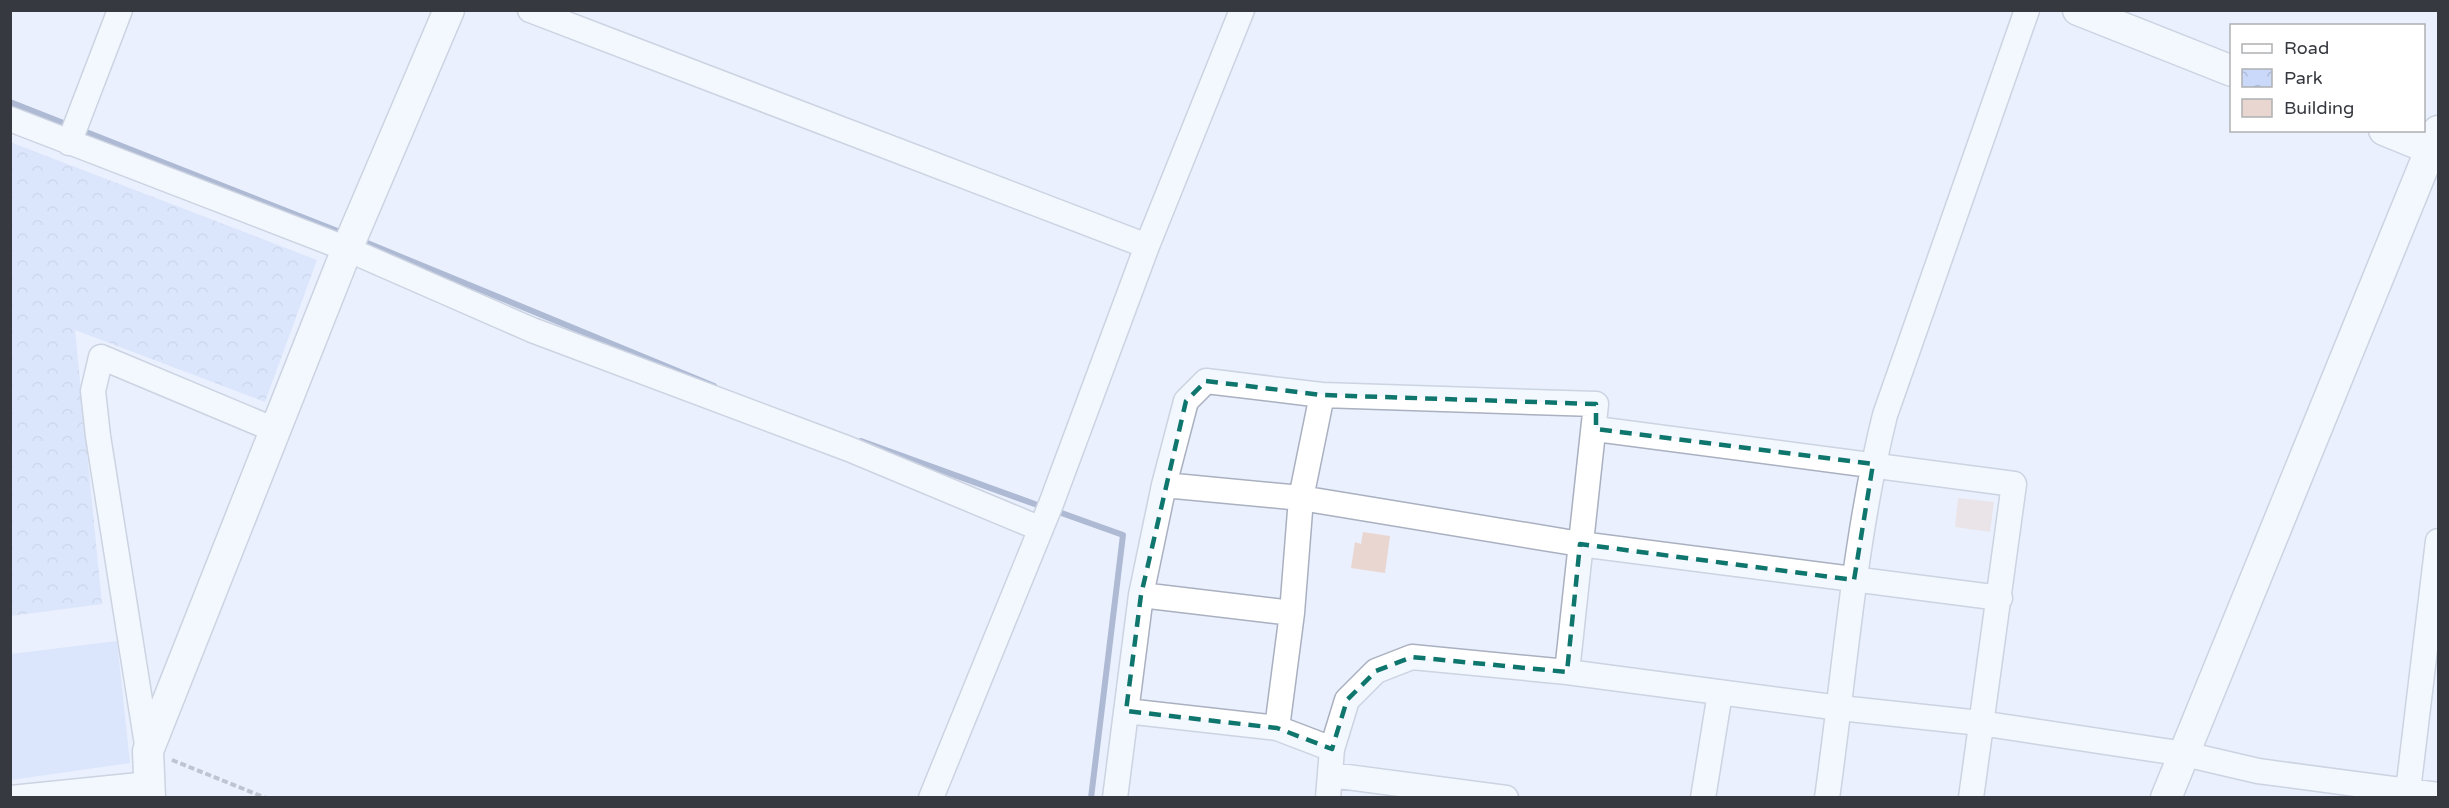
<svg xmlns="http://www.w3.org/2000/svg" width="2449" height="808" font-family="'Varela Round',sans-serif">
<defs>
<pattern id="park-crowns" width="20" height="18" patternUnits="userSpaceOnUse" patternTransform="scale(1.5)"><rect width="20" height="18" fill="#cad8fa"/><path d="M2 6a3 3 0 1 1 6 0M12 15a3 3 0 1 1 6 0" fill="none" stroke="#aebad7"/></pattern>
</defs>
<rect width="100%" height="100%" fill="#eaf0fd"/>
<path fill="#cad8fa" d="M 117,641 L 130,763 L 11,780 L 11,654 Z"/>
<path fill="url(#park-crowns)" d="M 10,142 L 317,260 L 265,402 L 75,330 L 102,604 L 11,616 Z"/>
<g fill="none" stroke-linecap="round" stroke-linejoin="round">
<path stroke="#6677a2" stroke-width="6" d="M 10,102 L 71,126
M 81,130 L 345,234
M 360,240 L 714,386
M 861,441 L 1043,507
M 1053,510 L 1123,535 L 1091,798"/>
</g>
<path fill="#ead6d0" d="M 1958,498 L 1994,502 L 1990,532 L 1955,527 Z
M 1363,532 L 1390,536 L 1385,573 L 1351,568 L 1355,542 L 1361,544 Z"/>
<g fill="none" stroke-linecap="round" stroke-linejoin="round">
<defs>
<path id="minor" d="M 530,10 L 1147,246
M 10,119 L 347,249 L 532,330 L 849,449 L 1041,529
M 69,143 L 120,10
M 1596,429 L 2014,484 L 1971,798
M 1164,485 L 1301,498 L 1580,544 L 2000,598
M 1141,595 L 1292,613
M 1126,711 L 1277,728 L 1332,749
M 1277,728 L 1292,613 L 1301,498 L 1322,395
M 148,751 L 98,436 L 93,391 L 101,357 L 275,430
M 1332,775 L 1506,798
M 2408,791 L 2438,541
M 11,798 L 149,784
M 931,798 L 1051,504 L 1147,246 L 1242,10
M 1115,798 L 1141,595 L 1164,485 L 1186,401 L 1206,381 L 1322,395 L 1596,404 L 1567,672
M 1328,798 L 1332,749 L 1347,700 L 1376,671 L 1412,657 L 1567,672 L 1840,708 L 1980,723 L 2185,754 L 2258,771 L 2438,795
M 1703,798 L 1720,693
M 1827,798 C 1845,670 1854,540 1885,415 L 2027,10"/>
<path id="tertiary" d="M 2078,10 L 2232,71
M 2384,130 L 2438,152
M 150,798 L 148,751 L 347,249 L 449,10
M 2166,798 L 2438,131"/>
</defs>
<use href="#minor" stroke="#a9b0bf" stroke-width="27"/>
<use href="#tertiary" stroke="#a9b0bf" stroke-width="33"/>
<path stroke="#8b8f99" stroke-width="4" stroke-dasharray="6 3" stroke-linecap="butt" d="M 172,760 L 266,798"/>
<use href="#minor" stroke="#fff" stroke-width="24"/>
<use href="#tertiary" stroke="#fff" stroke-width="30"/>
</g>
<path d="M0 0H2449V808H0ZM 1206,381 L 1322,395 L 1596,404 L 1596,429 L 1873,464 L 1854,580 L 1580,544 L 1567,672 L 1412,657 L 1376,671 L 1347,700 L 1332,749 L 1277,728 L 1126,711 L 1141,595 L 1186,401 Z" fill="#eaf0fd" fill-opacity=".55" fill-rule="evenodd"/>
<path fill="none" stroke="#0f766e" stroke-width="4.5" stroke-dasharray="12 8" stroke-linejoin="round" d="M 1206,381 L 1322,395 L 1596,404 L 1596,429 L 1873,464 L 1854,580 L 1580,544 L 1567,672 L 1412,657 L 1376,671 L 1347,700 L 1332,749 L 1277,728 L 1126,711 L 1141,595 L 1186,401 Z"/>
<rect width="2449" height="808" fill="none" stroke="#36393f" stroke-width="24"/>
<rect x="2230" y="24" width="195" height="108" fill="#ffffff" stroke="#afb0b2" stroke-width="1.5"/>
<rect x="2242" y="44" width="30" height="9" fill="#ffffff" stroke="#afb0b2" stroke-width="1.5"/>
<text x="2284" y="54" font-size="18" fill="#36393f">Road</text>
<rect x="2242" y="69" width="30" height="18" fill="url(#park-crowns)" stroke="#afb0b2" stroke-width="1.5"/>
<text x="2284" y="84" font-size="18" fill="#36393f">Park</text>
<rect x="2242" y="99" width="30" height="18" fill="#ead6d0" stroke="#afb0b2" stroke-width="1.5"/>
<text x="2284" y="114" font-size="18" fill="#36393f">Building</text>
</svg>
